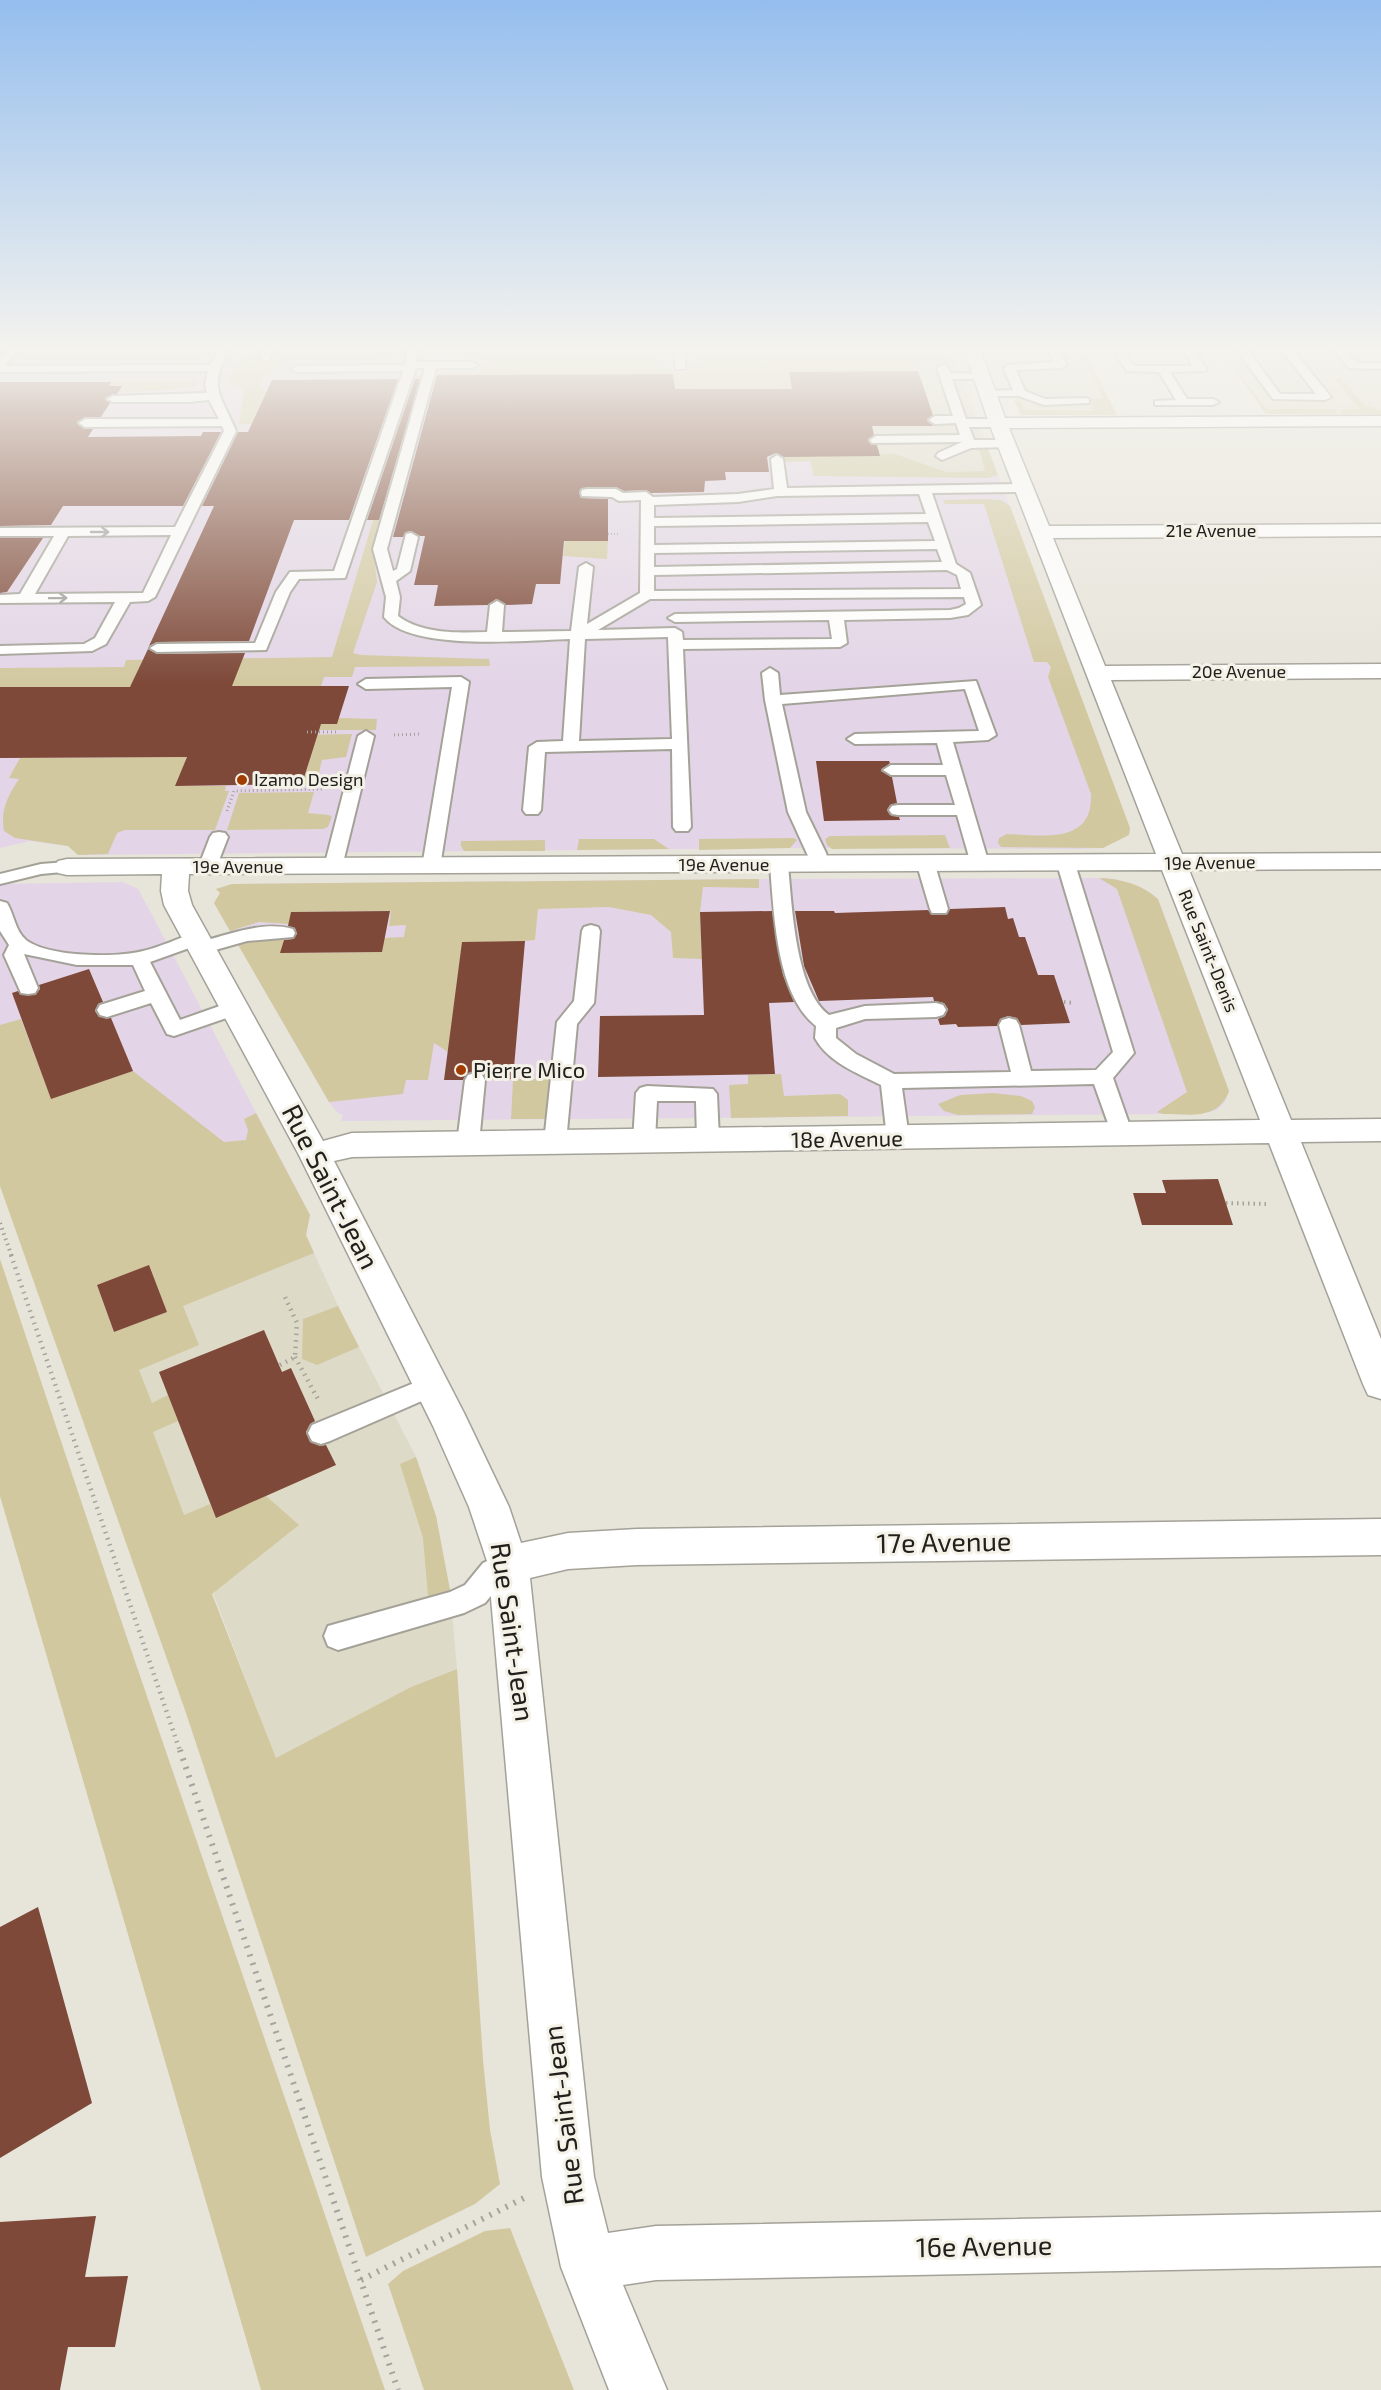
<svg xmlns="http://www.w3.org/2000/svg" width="1381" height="2390" font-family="'Exo 2',sans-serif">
<rect width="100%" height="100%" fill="#e7e4da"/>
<path fill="#dedac8" d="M 1381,353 L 1381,414 L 1266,414 L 1223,354 Z
M 927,354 L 947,357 L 956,362 L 998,475 L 814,476 L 770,366 Z
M 1086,354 L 1117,415 L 1021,415 L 997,361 L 1015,355 Z
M 314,1253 L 338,1306 L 416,1457 L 436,1516 L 450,1590 L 457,1669 L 411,1687 L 276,1759 L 114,1332 Z"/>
<path fill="#e3d5e7" d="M 768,355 L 810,461 L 932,475 L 988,478 L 998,475 L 1130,828 L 1129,835 L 1103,848 L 1079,849 L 790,848 L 78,855 L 68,846 L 30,841 L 0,848 L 0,356 Z
M 759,879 L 1099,878 L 1115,879 L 1142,888 L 1158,899 L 1229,1091 L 1225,1102 L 1217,1110 L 1205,1113 L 1163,1114 L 341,1121 L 343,1115 L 338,1113 L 329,1102 L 214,903 L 220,893 L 216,889 L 232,884 Z
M 123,882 L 138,889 L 151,913 L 310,1215 L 306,1235 L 314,1253 L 114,1332 L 97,1285 L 0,1121 L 0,884 Z"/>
<path fill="#d2c8a0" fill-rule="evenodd" d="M 927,354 L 947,357 L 956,362 L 920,363 L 921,369 L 906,371 L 789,372 L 801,440 L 810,457 L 895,454 L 946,472 L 985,471 L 979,448 L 988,449 L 998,475 L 988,478 L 814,476 L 810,461 L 784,462 L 772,388 L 675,389 L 673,374 L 437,375 L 439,372 L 481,371 L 484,358 L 460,358 L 460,355 L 659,355 L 658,366 L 676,372 L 687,372 L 688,367 L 699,366 L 701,357 L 693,357 L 693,355 Z
M 1074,354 L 1086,354 L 1117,415 L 1021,415 L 1014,400 L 1020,401 L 1024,410 L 1095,411 L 1090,399 L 1103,398 L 1085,361 Z
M 22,355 L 198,355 L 196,360 L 24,360 Z
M 251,355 L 262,355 L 261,359 L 268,359 L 271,355 L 397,355 L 399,358 L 287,360 C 278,373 265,373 259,384 L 267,392 L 252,424 L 239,424 L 244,390 L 229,383 L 227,379 L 240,360 Z
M 1237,373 L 1239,373 L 1266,409 L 1334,409 L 1338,414 L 1266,414 Z
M 417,374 L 421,378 L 373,548 L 377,582 L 353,653 L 361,655 L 489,659 L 490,666 L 355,667 L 352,677 L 324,677 L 321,686 L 0,688 L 0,668 L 124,667 L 126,660 L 332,657 Z
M 1341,378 L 1364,405 L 1381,410 L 1381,414 L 1343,414 L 1339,410 L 1360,409 L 1334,379 Z
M 112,381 L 197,381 L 197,386 L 154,391 L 118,392 L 121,386 L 108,386 Z
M 983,499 L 1001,500 L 1010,506 L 1130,828 L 1129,835 L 1103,848 L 1001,847 L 998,843 L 999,838 L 1007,834 C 1043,835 1093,845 1091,794 L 1048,677 L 1051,667 L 1047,662 L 1034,662 L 984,504 L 945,504 L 943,500 Z
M 565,541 L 608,541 L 607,559 L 563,556 Z
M 339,718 L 377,719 L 376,730 L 308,730 L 310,724 Z
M 352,734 L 346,757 L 322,760 L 316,786 L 302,784 L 309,762 L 306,735 Z
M 187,757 L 176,786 L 226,786 L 225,791 L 229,791 L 215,830 L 125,830 L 117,833 L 108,854 L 78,855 L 68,846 L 15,838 L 4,831 C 0,811 8,795 19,779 L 9,778 L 20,758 Z
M 314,792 L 308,813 L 329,815 L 332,817 L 328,827 L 323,829 L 227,830 L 239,793 Z
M 945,835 L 950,848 L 832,849 L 827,845 L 825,839 L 830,836 Z
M 794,838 L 797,840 L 790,848 L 699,850 L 699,839 Z
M 579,839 L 654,839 L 669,849 L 577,850 Z
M 545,840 L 545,851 L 464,851 L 461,846 L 461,841 Z
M 1099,878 C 1122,879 1141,884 1158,899 L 1229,1091 C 1218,1121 1189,1114 1163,1114 L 1157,1112 L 1187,1092 L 1117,889 Z
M 759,879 L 759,888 L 703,887 L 700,912 L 702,959 L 673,958 L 671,932 L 651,915 L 609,907 L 538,909 L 535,940 L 525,941 L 448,1052 L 434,1043 L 428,1080 L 406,1080 L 403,1094 L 329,1102 L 237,943 L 255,940 L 284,940 L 281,953 L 381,952 L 384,938 L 404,937 L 406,925 L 389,926 L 391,911 L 292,912 L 289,924 L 259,922 L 230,931 L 214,903 L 220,893 L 216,889 L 232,884 Z
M 21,1019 L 51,1098 L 133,1071 L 224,1142 L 246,1140 L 248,1130 L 244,1119 L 256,1113 L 310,1215 L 306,1235 L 314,1253 L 183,1306 L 199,1345 L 139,1370 L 152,1403 L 168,1395 L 178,1421 L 153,1432 L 184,1515 L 210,1504 L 216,1518 L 265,1495 L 299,1525 L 212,1594 L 276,1758 L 411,1687 L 457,1669 L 483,2060 L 490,2130 L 500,2184 L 475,2204 L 366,2257 L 186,1713 L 0,1186 L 0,1025 ZM 97,1285 L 166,1312 L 114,1332 Z
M 781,1074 L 784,1096 L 840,1094 L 848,1100 L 848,1116 L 731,1118 L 729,1085 L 748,1084 L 748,1075 Z
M 513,1079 L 550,1079 L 548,1119 L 511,1119 Z
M 993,1093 L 1021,1096 L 1032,1101 L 1035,1107 L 1032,1114 L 958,1115 L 944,1111 L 938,1104 L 960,1095 Z
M 0,1259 L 126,1635 L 385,2390 L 261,2390 L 0,1496 Z
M 338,1306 L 359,1347 L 317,1365 L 302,1359 L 303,1319 Z
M 416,1457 L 436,1516 L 450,1590 L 428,1596 L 423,1538 L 400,1464 Z
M 510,2228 L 574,2390 L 424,2390 L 388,2284 L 403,2271 L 485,2231 Z"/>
<path fill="#7e4939" d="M 918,371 L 933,415 L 927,421 L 934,426 L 872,426 L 874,435 L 868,441 L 872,445 L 877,445 L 880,456 L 784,457 L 776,453 L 767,457 L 769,472 L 725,472 L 726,480 L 705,481 L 704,492 L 651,493 L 646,490 L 624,491 L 616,487 L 582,488 L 579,492 L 581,498 L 608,499 L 608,541 L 564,541 L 560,584 L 536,584 L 532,604 L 506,605 L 496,599 L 488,605 L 434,606 L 438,585 L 414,585 L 425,536 L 420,536 L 411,531 L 406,532 L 403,537 L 393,537 L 437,375 L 673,374 L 675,389 L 792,389 L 789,372 Z
M 398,379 L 349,520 L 294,520 L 249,641 L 157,642 L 149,646 L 214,506 L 202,506 L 238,432 L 248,432 L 272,380 Z
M 415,379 L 420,379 L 379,520 L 367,520 Z
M 0,382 L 111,382 L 109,386 L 122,386 L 117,394 L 105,398 L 110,403 L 101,417 L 85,417 L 77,422 L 84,429 L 93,429 L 88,437 L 201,436 L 203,432 L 221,432 L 183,506 L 63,506 L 51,525 L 0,526 Z
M 0,538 L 43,538 L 7,592 L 0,593 Z
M 148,649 L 157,654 L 245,653 L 232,686 L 349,686 L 337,724 L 321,724 L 302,784 L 175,786 L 187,757 L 0,758 L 0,687 L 130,687 Z
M 816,761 L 889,761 L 890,763 L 881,771 L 892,777 L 897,803 L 890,805 L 887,810 L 890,815 L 899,817 L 900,820 L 824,821 Z
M 1005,907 L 1008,919 L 1013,918 L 1019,937 L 1025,937 L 1038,975 L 1054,975 L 1070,1023 L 1021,1025 L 1017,1018 L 1008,1016 L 1000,1019 L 997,1026 L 958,1027 L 956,1024 L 940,1025 L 938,1019 L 945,1016 L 948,1009 L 944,1003 L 934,1001 L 933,997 L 819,1001 L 804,966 L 795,911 L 834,911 L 835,913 L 928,910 L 932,915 L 946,915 L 950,909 Z
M 390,911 L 382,952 L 280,953 L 284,940 L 293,939 L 297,934 L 295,928 L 288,926 L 291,912 Z
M 772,911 L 783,975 L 794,1002 L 769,1003 L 775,1074 L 598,1077 L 600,1016 L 704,1015 L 700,912 Z
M 525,941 L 513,1079 L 487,1080 L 483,1073 L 474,1071 L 466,1074 L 463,1080 L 444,1080 L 462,942 Z
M 89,969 L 103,1002 L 98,1004 L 95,1011 L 99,1017 L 111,1018 L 133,1071 L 51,1099 L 12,993 L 18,991 L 21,995 L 35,995 L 40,989 L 39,985 Z
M 1218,1179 L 1233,1225 L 1142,1225 L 1133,1193 L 1166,1193 L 1162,1180 Z
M 149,1265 L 167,1312 L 114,1332 L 97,1285 Z
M 264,1330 L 282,1372 L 291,1368 L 315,1421 L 310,1424 L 306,1432 L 310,1442 L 320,1446 L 326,1445 L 336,1465 L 216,1518 L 159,1372 Z
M 38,1907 L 92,2103 L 0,2158 L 0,1927 Z
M 96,2216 L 85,2277 L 128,2276 L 115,2347 L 68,2347 L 60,2390 L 0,2390 L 0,2222 Z"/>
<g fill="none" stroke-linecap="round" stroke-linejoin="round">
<defs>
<path id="service" d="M 8,349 L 19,349 L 5,366 L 210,365 L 219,349 L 229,349 C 208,390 220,392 236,431 L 155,597 L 148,601 L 130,602 L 106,644 L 92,651 L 0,654 L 0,646 L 84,644 L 95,638 L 115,602 L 0,603 L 0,595 L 20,594 L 54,536 L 0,536 L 0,528 L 175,527 L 224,431 L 222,426 L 85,427 L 79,423 L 85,419 L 219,419 L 209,400 L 188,402 L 113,402 L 107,399 L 113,396 L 207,393 L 205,385 L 208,371 L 0,372 L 0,358 ZM 171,535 L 143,593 L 35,594 L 68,536 Z
M 264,349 L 274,349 L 269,360 L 265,361 L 260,358 Z
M 408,349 L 418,349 L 416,362 L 472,362 L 478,365 L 472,368 L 436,368 L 387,549 L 393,571 L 397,569 L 406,534 L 411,533 L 418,537 L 410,571 L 396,581 L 400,597 L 398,616 C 422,634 458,633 487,632 L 490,605 L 497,601 L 504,605 L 502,632 L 571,631 L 579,567 L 586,563 L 593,567 L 587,624 L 640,593 L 641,500 L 619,501 L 612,497 L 582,496 L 581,493 L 582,490 L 587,489 L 616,489 L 623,493 L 646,492 L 653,497 L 738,494 L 774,489 L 771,459 L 777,455 L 783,459 L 787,488 L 1024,484 L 1030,488 L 1024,492 L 932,493 L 956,564 L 970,573 L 981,605 L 968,615 L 950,618 L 844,620 L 847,643 L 840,647 L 683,649 L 691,827 L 688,831 L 676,831 L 673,827 L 672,749 L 545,752 L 541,810 L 538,814 L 526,814 L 523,810 L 529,747 L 537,742 L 563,741 L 570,639 C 528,640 411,652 384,617 L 386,597 L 373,549 L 425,368 L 416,368 L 345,578 L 299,579 L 290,592 L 266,650 L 157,652 L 150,648 L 157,644 L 255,643 L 276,592 L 290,572 L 334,571 L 403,371 L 297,372 L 291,369 L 297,366 L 405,365 ZM 919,494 L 926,514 L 654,518 L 654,505 L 738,502 L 777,496 ZM 928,522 L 935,541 L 654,545 L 654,526 ZM 937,549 L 942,562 L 654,567 L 654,553 ZM 947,570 L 957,575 L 961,589 L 654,591 L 654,575 ZM 964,597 L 966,604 L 959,608 L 950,610 L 675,614 L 668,618 L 675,622 L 829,620 L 832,639 L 683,640 L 682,632 L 675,628 L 598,630 L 650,599 ZM 668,637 L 672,739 L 579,741 L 585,639 Z
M 675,349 L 685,349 L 685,369 L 677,369 L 675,367 Z
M 1048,349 L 1058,349 L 1067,365 L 1061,368 L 1016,370 L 1025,391 L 1045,399 L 1085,398 L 1089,399 L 1089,403 L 1044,405 L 1019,396 L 984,396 L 984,392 L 988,391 L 1013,390 L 1004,369 L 1008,365 L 1054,362 Z
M 1112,349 L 1122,349 L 1134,366 L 1193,366 L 1182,349 L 1192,349 L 1207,369 L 1205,371 L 1170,372 L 1187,399 L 1213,399 L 1219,402 L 1213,405 L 1155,405 L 1155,401 L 1176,400 L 1159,372 L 1127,371 Z
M 1236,349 L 1247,349 L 1280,394 L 1316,394 L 1281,349 L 1292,349 L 1331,397 L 1325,400 L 1273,399 Z
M 1333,349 L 1344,349 L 1356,363 L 1381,363 L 1381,369 L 1349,368 Z
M 943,365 L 947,366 L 950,373 L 985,374 L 985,378 L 981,379 L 952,379 L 966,419 L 998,419 L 1004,423 L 998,427 L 969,427 L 974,440 L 1006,440 L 1010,441 L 1010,447 L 971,448 L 942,460 L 936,456 L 938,453 L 962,442 L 872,443 L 870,440 L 876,436 L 960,435 L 956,423 L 935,424 L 929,420 L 935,416 L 953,416 L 937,368 Z
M 770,668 L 778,673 L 780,695 L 976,681 L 996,735 L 988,740 L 953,742 L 989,864 L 986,868 L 974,868 L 971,864 L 957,815 L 898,815 L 892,814 L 889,810 L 892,806 L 898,805 L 955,805 L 946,775 L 891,775 L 883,770 L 891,765 L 943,765 L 937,743 L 855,744 L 847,739 L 855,734 L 979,731 L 965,689 L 782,704 L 806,812 L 826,853 L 829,865 L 826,869 L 814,869 L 788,812 L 765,700 L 762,673 Z
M 461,677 L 469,682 L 440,867 L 437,871 L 425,871 L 422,867 L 452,687 L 366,689 L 358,684 L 366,679 Z
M 366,731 L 374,736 L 342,867 L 339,871 L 327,871 L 324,867 L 358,736 Z
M 219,832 L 225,833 L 228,837 L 216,868 L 213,872 L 201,872 L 198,868 L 210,837 L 213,833 Z
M 1066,859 L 1072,860 L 1075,864 L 1134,1053 L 1113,1078 L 1133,1135 L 1130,1140 L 1122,1143 L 1114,1140 L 1094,1084 L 902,1088 L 909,1138 L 906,1144 L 898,1146 L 890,1144 L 887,1138 L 881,1085 C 857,1073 828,1062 815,1038 L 816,1026 C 776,995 774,913 770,865 L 773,861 L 785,861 L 788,865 C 792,905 795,990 829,1015 L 865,1006 L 936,1003 L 943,1005 L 946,1010 L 943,1015 L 936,1017 L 865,1019 L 836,1028 L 836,1038 L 856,1054 L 894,1074 L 1011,1072 L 999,1025 L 1002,1020 L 1009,1018 L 1016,1020 L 1019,1025 L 1031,1071 L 1096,1070 L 1113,1052 L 1057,864 L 1060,860 Z
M 926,860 L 932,861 L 935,865 L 948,909 L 946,913 L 932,913 L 930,909 L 917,865 L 920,861 Z
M 67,862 L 73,863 L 76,867 L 73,871 L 41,874 L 0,884 L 0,874 L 41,864 Z
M 0,901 L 7,903 C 14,914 15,931 26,940 C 48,957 116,958 143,951 C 161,947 178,938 196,933 L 203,935 L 204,941 C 232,933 264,921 293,929 L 295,933 L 293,937 L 247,941 L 201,954 L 194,952 L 192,947 L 150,962 L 180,1020 L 234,1001 L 241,1003 L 244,1008 L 241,1013 L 174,1036 L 167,1034 L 151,1003 L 107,1017 L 100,1015 L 97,1010 L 100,1005 L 145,991 L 133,965 L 77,965 L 24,954 L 38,988 L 35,993 L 28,994 L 21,993 L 4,955 L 9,945 L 0,931 Z
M 591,925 L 598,927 L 600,931 L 594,1003 L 577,1024 L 566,1142 L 563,1148 L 555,1150 L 547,1148 L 544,1142 L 557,1022 L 574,1001 L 582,931 L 584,927 Z
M 475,1073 L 482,1075 L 485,1080 L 479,1143 L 476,1149 L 468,1151 L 460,1149 L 457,1143 L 465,1080 L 468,1075 Z
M 647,1086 L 713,1089 L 717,1094 L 719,1140 L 716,1146 L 708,1148 L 700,1146 L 697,1140 L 696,1101 L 657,1101 L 655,1141 L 652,1147 L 644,1149 L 636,1147 L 633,1141 L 636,1093 L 640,1088 Z
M 431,1376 L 440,1379 L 444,1386 L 440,1393 L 330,1441 L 321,1444 L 312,1441 L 308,1433 L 312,1425 Z
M 508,1551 L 518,1555 L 522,1564 L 518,1573 L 503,1581 L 485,1603 L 464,1613 L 338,1650 L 328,1646 L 324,1636 L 328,1626 L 450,1592 L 465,1585 L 483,1563 Z"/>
<path id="minor" d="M 964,349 L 980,349 L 1005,418 L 1381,416 L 1381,426 L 1009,428 L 1049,526 L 1381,524 L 1381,536 L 1053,538 L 1105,666 L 1381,664 L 1381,678 L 1111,680 L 1182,854 L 1381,853 L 1381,869 L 1189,870 L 1291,1120 L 1381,1119 L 1381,1141 L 1301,1142 L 1381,1339 L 1381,1399 L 1368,1395 L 1363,1384 L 1269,1143 L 352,1157 L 334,1161 L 464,1413 L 509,1507 L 521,1543 L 568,1533 L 637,1529 L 1381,1519 L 1381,1555 L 637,1565 L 568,1569 L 530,1578 L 594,2177 L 608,2233 L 656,2226 L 1381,2212 L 1381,2266 L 656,2280 L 623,2285 L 667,2390 L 609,2390 L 561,2267 L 542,2177 L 488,1564 L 469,1507 L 433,1426 L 299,1155 L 164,905 L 161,891 L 162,874 L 67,875 L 58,873 L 54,867 L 58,861 L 67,859 L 1156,854 L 989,423 ZM 1162,870 L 1260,1120 L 352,1133 L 323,1141 L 192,905 L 188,891 L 189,874 Z"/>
</defs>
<use href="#service" stroke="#a4a298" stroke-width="4"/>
<use href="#minor" stroke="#a4a298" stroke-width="3"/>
<path stroke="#a5a39b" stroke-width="2" stroke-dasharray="1 2" stroke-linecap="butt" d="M 608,534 L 620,534"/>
<path stroke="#a5a39b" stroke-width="3" stroke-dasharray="1 3" stroke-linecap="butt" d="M 307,732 L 336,732
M 394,735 L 422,734
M 227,811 L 234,791 L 323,789"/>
<path stroke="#a5a39b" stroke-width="4" stroke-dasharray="1.5 4" stroke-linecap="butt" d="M 1064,1002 L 1075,1003
M 1226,1203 L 1268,1204
M 0,1223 L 12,1257"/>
<path stroke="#a5a39b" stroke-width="4.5" stroke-dasharray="1.5 5" stroke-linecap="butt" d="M 11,1255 L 180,1751
M 295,1357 L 319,1401
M 280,1365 L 295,1357 L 297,1323 L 285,1297"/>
<path stroke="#a5a39b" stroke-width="6" stroke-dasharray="2 7" stroke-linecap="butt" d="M 180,1750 L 398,2390
M 361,2280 L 524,2198"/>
<use href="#service" fill="#fff" fill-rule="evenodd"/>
<use href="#minor" fill="#fff" fill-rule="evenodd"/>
</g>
<defs><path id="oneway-shaft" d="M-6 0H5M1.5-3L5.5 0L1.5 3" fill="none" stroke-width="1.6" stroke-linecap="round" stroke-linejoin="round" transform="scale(1.5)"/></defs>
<g stroke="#9b9b99">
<use href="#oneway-shaft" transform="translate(100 532)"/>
<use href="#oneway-shaft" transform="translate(58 598) rotate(-1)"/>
</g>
<linearGradient id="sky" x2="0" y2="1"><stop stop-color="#95beee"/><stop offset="0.51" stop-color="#f4f3ee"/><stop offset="1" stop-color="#f4f3ee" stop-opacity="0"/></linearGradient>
<rect width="1381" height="684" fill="url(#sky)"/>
<g fill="#a13d03" stroke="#f4f2e7" stroke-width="2">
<circle cx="242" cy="780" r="6"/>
<circle cx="461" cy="1070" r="6"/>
</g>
<g text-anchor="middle" stroke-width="6" stroke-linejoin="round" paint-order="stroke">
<g font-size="18" fill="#21201d" stroke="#f4f2e7">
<text x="1211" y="537">21e Avenue</text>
<text x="1239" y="678">20e Avenue</text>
<text transform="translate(1210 863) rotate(-1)" y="6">19e Avenue</text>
<text x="724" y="871">19e Avenue</text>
<text x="238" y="873">19e Avenue</text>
<text transform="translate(1208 951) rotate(68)" y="6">Rue Saint-Denis</text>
</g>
<g font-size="18" fill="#21201d" stroke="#f4f2e7" text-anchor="start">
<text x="254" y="786">Izamo Design</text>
</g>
<g font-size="22" fill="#21201d" stroke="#f4f2e7" text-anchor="start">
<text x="473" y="1078">Pierre Mico</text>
</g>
<g font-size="22" fill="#21201d" stroke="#f4f2e7">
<text transform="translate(847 1139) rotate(-1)" y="8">18e Avenue</text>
</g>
<g font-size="27" fill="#21201d" stroke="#f4f2e7">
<text transform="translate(330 1187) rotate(63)" y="9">Rue Saint-Jean</text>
<text transform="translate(944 1543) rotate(-1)" y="9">17e Avenue</text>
<text transform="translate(512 1632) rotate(82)" y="9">Rue Saint-Jean</text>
<text transform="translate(564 2115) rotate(-97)" y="9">Rue Saint-Jean</text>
<text transform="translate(984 2247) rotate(-1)" y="9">16e Avenue</text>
</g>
</g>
</svg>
